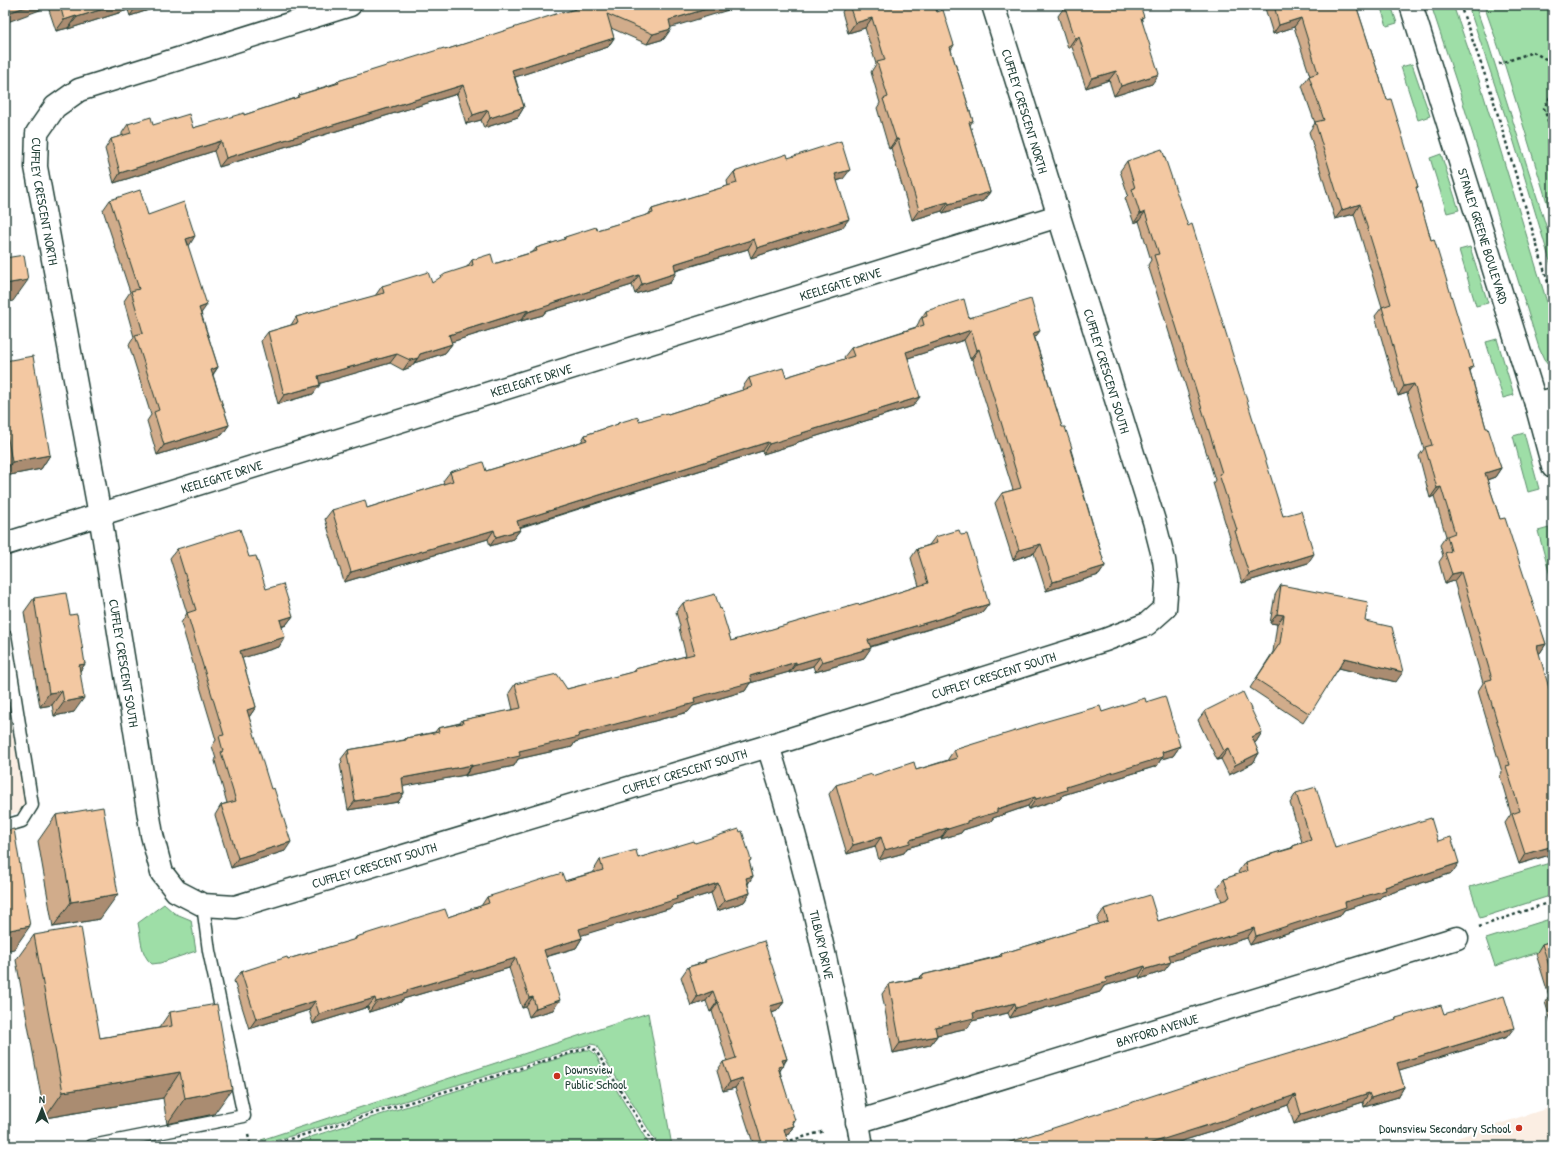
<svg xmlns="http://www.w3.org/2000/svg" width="1558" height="1151" font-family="'Patrick Hand',sans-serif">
<rect width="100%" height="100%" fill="#fff"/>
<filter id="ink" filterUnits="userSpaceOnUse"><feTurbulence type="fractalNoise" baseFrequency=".025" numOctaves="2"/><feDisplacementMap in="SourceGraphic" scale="8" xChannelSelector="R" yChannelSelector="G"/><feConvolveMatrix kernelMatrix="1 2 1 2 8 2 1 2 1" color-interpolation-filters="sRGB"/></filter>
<g filter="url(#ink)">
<path fill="#fbeee3" d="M 5,691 L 25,802 L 20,812 L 5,816 Z
M 1553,1107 L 1553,1146 L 1432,1146 L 1539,1111 Z"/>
<path fill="#9edea7" stroke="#5e8e6e" d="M 1380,5 L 1391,5 L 1397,23 L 1387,26 Z
M 1431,5 L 1453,5 L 1479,80 L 1553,322 L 1553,357 L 1551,358 L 1552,364 L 1549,365 L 1544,359 L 1539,348 L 1459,90 Z
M 1468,5 L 1475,5 L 1486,36 L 1553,248 L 1553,271 L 1514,142 Z
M 1484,5 L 1553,5 L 1553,222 L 1505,66 Z
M 1412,64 L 1430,116 L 1418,120 L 1401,67 Z
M 1441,154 L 1459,210 L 1447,213 L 1430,158 Z
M 1470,247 L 1488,303 L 1476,306 L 1459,250 Z
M 1497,339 L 1514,395 L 1503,398 L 1486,342 Z
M 1524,433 L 1539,489 L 1528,492 L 1513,436 Z
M 1549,528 L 1553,544 L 1553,587 L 1538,531 Z
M 1553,862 L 1553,895 L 1480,918 L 1470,887 Z
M 164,904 L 174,913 L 191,920 L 196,951 L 160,963 L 152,964 C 140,955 141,936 138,923 Z
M 1553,918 L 1553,947 L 1495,966 L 1486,939 Z
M 648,1013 L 672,1146 L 659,1146 L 596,1045 L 590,1044 L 271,1142 L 261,1140 Z
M 585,1050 L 590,1050 L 595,1054 L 650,1146 L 282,1146 Z"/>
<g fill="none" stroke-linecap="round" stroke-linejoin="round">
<defs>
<path id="service" d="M 5,636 L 32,805 L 22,821 L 5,826
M 92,1146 L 244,1116 L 209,951 L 203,905"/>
<g id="minor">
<path id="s1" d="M 350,5 L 79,90 L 55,107 L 37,133 L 36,167 L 100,515 L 152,835 L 162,873 L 176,891 L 203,905 L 235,907 L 768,746 L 1105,640 L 1147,624 L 1165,608 L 1167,582 L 1164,560 L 1154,521 L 993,5"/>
<path id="s2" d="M 1411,5 L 1536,404 L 1553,467"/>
<path d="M 1536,404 L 1553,399"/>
<path id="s3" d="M 5,544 L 1058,216"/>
<path id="s4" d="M 768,746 C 810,876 839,1011 862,1146"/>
<path id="s5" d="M 857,1122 L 1457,938"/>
</g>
</defs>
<use href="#service" stroke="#1f3d34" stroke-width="15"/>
<use href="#minor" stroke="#1f3d34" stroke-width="25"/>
<path stroke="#1f3d34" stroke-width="2.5" stroke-dasharray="3 3" stroke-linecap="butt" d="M 1460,5 L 1491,92 L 1553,299
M 1499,64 L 1533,52 L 1553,63
M 1553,92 L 1544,108 L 1549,124 L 1553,126
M 1479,927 L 1553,901
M 248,1135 L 251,1146
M 785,1142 L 825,1131
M 267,1146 L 590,1047 L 596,1051 L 655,1146"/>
<use href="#service" stroke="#fff" stroke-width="12"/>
<use href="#minor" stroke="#fff" stroke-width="22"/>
</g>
<path fill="#d1ac8b" stroke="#1f3d34" d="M 5,5 L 164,5 L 130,16 L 128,10 L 68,29 L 68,28 L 56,31 L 48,7 Z
M 589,5 L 670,27 L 664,39 L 647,44 L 611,28 L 614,38 L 608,47 L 515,77 L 524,107 L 518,117 L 484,128 L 481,120 L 466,124 L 457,94 L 219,167 L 214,151 L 114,183 L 105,149 L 111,139 L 122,136 L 122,133 L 128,124 L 193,128 L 244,115 L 296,98 L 299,95 L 336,83 L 338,81 L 445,50 Z
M 846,5 L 934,5 L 937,12 L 954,45 L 951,50 L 973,121 L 970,125 L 990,192 L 983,201 L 943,213 L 942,211 L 912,220 L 891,148 L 889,149 L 877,108 L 880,103 L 871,72 L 876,64 L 865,28 L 848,33 L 842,12 Z
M 1062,5 L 1140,5 L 1142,20 L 1152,84 L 1114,96 L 1109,80 L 1086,88 L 1072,47 L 1068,48 L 1058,16 L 1063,9 Z
M 1264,5 L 1356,5 L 1387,100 L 1418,187 L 1416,189 L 1431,240 L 1473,367 L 1470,371 L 1486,428 L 1501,468 L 1495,477 L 1487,480 L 1500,519 L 1546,644 L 1540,653 L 1539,653 L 1553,854 L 1519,864 L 1505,823 L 1511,814 L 1500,776 L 1502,772 L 1478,691 L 1483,683 L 1454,581 L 1445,584 L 1439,562 L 1443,556 L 1440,545 L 1446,536 L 1434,496 L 1430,498 L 1419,456 L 1424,449 L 1407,393 L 1398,396 L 1375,316 L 1382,307 L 1354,214 L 1335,219 L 1309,132 L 1315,123 L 1302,86 L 1309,76 L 1310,76 L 1294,27 L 1273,34 Z
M 788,158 L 843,179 L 837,181 L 842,228 L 751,258 L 748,249 L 676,271 L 670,283 L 635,294 L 632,285 L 545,312 L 543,315 L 521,321 L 521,320 L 451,342 L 452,344 L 445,353 L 414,363 L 411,367 L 403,370 L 390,363 L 320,383 L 313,394 L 278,404 L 261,341 L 268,332 L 291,325 L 296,317 L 375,296 L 382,286 L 432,283 L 467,267 L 472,260 L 494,264 L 533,252 L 536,248 L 563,240 L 565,237 L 597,230 L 648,215 L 652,209 L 728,186 L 727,181 L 734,172 Z
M 1127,161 L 1283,516 L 1308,563 L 1242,583 L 1229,540 L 1230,538 L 1213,483 L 1215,480 L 1148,265 L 1151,260 L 1139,221 L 1134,223 L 1125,198 L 1128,195 L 1120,171 Z
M 110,200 L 148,215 L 188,246 L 201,313 L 218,367 L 213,375 L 229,425 L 222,435 L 157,455 L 147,421 L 151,415 L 129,345 L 134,337 L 124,301 L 130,292 L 103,210 Z
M 926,311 L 969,318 L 1035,338 L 1062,427 L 1071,450 L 1105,566 L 1099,575 L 1046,591 L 1034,553 L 1013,560 L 995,503 L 1002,493 L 1013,490 L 972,359 L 970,359 L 964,340 L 908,358 L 913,406 L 798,442 L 796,444 L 763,454 L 762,451 L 519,528 L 520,530 L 513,539 L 490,546 L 488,539 L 344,582 L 325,519 L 332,510 L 367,508 L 444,484 L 443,481 L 450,472 L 486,471 L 581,442 L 585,435 L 616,425 L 618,423 L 639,421 L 668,414 L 743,390 L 742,388 L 749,378 L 786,377 L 845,359 L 844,357 L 851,348 L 916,327 L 919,322 L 919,321 Z
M 5,361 L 50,455 L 41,469 L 5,476 Z
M 935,537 L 989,604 L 982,613 L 871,647 L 864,658 L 815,672 L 813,666 L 789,673 L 789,672 L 750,683 L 745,691 L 693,706 L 688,712 L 575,742 L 572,747 L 518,759 L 514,766 L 465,776 L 465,775 L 403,786 L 404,793 L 398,802 L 348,810 L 340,764 L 342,762 L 341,759 L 348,750 L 404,740 L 406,738 L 435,732 L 438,728 L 460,723 L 462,720 L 513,710 L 509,693 L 515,684 L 567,689 L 633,672 L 635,669 L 686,656 L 679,628 L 680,626 L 676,612 L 683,603 L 720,609 L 731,641 L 858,605 L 919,586 L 911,558 L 917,549 L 929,545 Z
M 177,549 L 249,557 L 266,589 L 293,616 L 286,625 L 282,627 L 279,647 L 242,658 L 256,707 L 249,717 L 285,851 L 231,868 L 215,815 L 221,805 L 227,803 L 215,761 L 216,759 L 212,746 L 216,740 L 181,623 L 187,613 L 170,558 Z
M 1281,585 L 1365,621 L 1396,682 L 1339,668 L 1303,723 L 1250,688 L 1273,652 L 1277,624 L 1270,623 L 1275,595 Z
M 34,598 L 70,615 L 85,664 L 80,671 L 74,712 L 54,716 L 52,705 L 40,707 L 24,612 Z
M 1146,702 L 1180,746 L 1173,756 L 1161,759 L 1157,766 L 1063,795 L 1060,799 L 1029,809 L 1028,806 L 993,818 L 991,821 L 963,830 L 961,833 L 941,839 L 941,838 L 907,848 L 904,853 L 879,860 L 875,846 L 847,854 L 829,794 L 836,785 L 872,776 L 916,770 L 948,760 L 948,759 L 954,750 L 1102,712 Z
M 1205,711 L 1262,732 L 1256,742 L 1254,743 L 1259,753 L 1253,763 L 1229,775 L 1221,759 L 1217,760 L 1198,720 Z
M 1296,793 L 1335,848 L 1438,841 L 1452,873 L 1382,896 L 1379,899 L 1344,910 L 1340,916 L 1250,945 L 1247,938 L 1171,961 L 1164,971 L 1140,979 L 1139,976 L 1104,986 L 1100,992 L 1010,1018 L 1008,1013 L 972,1021 L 968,1028 L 937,1035 L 937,1036 L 930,1045 L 893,1053 L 882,994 L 889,984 L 919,978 L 922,975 L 999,956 L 1001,954 L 1099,924 L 1097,919 L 1104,909 L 1158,921 L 1222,902 L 1217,888 L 1224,879 L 1239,874 L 1238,872 L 1245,862 L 1291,848 L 1293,846 L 1302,842 L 1290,803 Z
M 56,815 L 100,919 L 53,927 L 38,841 Z
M 695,843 L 751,860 L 749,862 L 753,876 L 748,884 L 750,893 L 744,902 L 717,911 L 711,893 L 673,905 L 671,908 L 581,935 L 582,938 L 576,948 L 546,957 L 553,1010 L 529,1017 L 526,1007 L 522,1008 L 509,968 L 403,999 L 401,1002 L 369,1012 L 368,1007 L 313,1024 L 309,1010 L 249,1029 L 234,981 L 241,972 L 288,959 L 354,940 L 356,937 L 448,917 L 481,906 L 487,897 L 565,881 L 594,872 L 594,870 L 600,860 L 638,858 Z
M 34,935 L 100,1038 L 159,1028 L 170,1012 L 214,1114 L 167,1124 L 163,1098 L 45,1118 L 16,960 Z
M 1553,941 L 1553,1028 L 1545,1002 L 1549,996 L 1536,954 L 1542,944 Z
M 705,960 L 784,1002 L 777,1011 L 772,1013 L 787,1059 L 780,1071 L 794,1126 L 787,1135 L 786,1136 L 789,1146 L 754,1146 L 735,1088 L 723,1091 L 717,1071 L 723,1062 L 727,1061 L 712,1011 L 710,1012 L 706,1001 L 691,1006 L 681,977 L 688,967 L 704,962 Z
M 1444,1014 L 1507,1037 L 1399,1070 L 1404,1087 L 1398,1097 L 1364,1107 L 1363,1102 L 1294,1124 L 1288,1105 L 1217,1130 L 1166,1146 L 998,1146 L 1338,1039 L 1394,1021 L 1396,1018 Z"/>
<path fill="#aa8c71" stroke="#1f3d34" d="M 31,5 L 50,5 L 48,7 L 5,23 L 5,14 Z
M 116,5 L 132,5 L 128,10 L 68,29 L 77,17 Z
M 137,5 L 164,5 L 130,16 Z
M 720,5 L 745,5 L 662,30 L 669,20 Z
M 76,16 L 68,28 L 56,31 L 64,20 Z
M 872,18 L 865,28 L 848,33 L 855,23 Z
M 1301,18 L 1294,27 L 1273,34 L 1279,25 Z
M 671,29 L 664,39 L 647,44 L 653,34 Z
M 1079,37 L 1072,47 L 1068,48 L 1075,38 Z
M 614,38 L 608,47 L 506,80 L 512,70 Z
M 1116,71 L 1109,80 L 1086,88 L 1092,78 Z
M 1159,74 L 1152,84 L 1114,96 L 1121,86 Z
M 463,85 L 457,94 L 219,167 L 226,158 Z
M 524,107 L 518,117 L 484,128 L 490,118 Z
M 488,110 L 481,120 L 466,124 L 473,115 Z
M 896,139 L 898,139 L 891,148 L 889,149 Z
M 221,141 L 214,151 L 114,183 L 120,173 Z
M 850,170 L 843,179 L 829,183 L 835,174 Z
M 990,192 L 983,201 L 943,213 L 949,204 Z
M 948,202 L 942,211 L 912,220 L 919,210 Z
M 1360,204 L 1354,214 L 1335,219 L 1342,210 Z
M 1145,212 L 1139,221 L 1134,223 L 1140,214 Z
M 849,219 L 842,228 L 751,258 L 757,248 Z
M 195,236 L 189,246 L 186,239 Z
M 754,239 L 748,249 L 667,273 L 674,264 Z
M 676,273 L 670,283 L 635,294 L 642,284 Z
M 639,275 L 632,285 L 545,312 L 543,315 L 521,321 L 528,312 L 550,304 Z
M 28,280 L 13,301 L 5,303 L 5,284 Z
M 207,305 L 200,315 L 199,308 Z
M 528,310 L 521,320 L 442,345 L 449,335 Z
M 971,330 L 964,340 L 899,361 L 906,352 Z
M 1040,331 L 1033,340 L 1033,333 Z
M 452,344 L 445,353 L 414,363 L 420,354 Z
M 979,349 L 972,359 L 970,359 L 977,350 Z
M 397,354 L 390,363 L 311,386 L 318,376 Z
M 418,358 L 411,367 L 403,370 L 410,360 Z
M 218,367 L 211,377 L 211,370 Z
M 1473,367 L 1466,376 L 1469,368 Z
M 1414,384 L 1407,393 L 1398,396 L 1404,386 Z
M 320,385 L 313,394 L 278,404 L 284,395 Z
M 920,397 L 913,406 L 798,442 L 796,444 L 763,454 L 769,444 L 802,433 Z
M 229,425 L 222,435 L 157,455 L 164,445 Z
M 768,442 L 762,451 L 510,530 L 517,521 Z
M 50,455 L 41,469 L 5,476 L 5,472 L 12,462 Z
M 1501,468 L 1495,477 L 1478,483 L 1485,473 Z
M 1441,487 L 1434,496 L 1430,498 L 1437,488 Z
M 494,530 L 488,539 L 344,582 L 351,572 Z
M 520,530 L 513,539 L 490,546 L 496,537 Z
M 1041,544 L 1034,553 L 1013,560 L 1019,550 Z
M 1314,554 L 1308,563 L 1242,583 L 1249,574 Z
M 1105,566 L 1099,575 L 1046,591 L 1053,582 Z
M 1461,572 L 1454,581 L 1445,584 L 1452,574 Z
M 989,604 L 982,613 L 862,649 L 868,640 Z
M 1277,614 L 1284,615 L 1277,624 L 1270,623 Z
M 293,616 L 286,625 L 273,629 L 280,620 Z
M 285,637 L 279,647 L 233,661 L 240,651 Z
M 1546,644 L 1540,653 L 1530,656 L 1537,646 Z
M 871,648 L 864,658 L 815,672 L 822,662 Z
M 820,657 L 813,666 L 789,673 L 796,664 Z
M 1345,658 L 1403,672 L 1396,682 L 1339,668 Z
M 796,662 L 789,672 L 750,683 L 745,691 L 693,706 L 688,712 L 575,742 L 572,747 L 518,759 L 514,766 L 465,776 L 472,766 L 519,751 L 578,734 L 694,698 L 750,676 Z
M 85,664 L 75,678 L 79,665 Z
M 62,691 L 52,705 L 40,707 L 49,693 Z
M 84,698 L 74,712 L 54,716 L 64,702 Z
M 256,707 L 249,717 L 240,720 L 247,710 Z
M 1262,732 L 1256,742 L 1245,747 L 1252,737 Z
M 1180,746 L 1173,756 L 1161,759 L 1157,766 L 1063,795 L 1060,799 L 1029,809 L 1036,799 L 1066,787 L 1162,752 Z
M 1228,749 L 1221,759 L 1217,760 L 1224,751 Z
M 1259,753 L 1253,763 L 1229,775 L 1235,765 Z
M 472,765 L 465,775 L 395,788 L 402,778 Z
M 404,793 L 398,802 L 348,810 L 355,801 Z
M 1035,797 L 1028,806 L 993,818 L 991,821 L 963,830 L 961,833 L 941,839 L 948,829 L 967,821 L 997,809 Z
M 947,828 L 941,838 L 907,848 L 904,853 L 879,860 L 885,850 L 910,840 Z
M 881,837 L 875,846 L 847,854 L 853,845 Z
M 291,842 L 285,851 L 231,868 L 238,858 Z
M 1553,846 L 1553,854 L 1519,864 L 1525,854 Z
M 1459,863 L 1452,873 L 1382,896 L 1379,899 L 1344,910 L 1340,916 L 1250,945 L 1256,936 L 1385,887 Z
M 753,876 L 747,885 L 746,878 Z
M 718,883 L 711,893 L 673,905 L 671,908 L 573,938 L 579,929 Z
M 750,893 L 744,902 L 717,911 L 724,901 Z
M 118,894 L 100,919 L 53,927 L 71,902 Z
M 30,926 L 14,949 L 5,951 L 5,931 Z
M 1254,928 L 1247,938 L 1162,964 L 1169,955 Z
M 582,938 L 576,948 L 537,959 L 544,950 Z
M 516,958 L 509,968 L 403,999 L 401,1002 L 369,1012 L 376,1002 L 407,990 Z
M 1171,962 L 1164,971 L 1140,979 L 1146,969 Z
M 1145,966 L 1139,976 L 1104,986 L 1100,992 L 1010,1018 L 1016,1008 L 1106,978 Z
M 713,991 L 706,1001 L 691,1006 L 697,997 Z
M 533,997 L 526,1007 L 522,1008 L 529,998 Z
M 375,998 L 368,1007 L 313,1024 L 319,1014 Z
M 560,1000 L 553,1010 L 529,1017 L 536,1008 Z
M 315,1001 L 309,1010 L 249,1029 L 256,1019 Z
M 717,1002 L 718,1002 L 712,1011 L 710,1012 Z
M 784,1002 L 777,1011 L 763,1016 L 770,1006 Z
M 1015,1003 L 1008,1013 L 972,1021 L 968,1028 L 928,1037 L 935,1027 L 973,1013 Z
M 1514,1028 L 1507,1037 L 1390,1073 L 1397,1063 Z
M 937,1036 L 930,1045 L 893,1053 L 900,1043 Z
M 787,1059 L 782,1065 L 784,1065 L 777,1074 L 772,1076 L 782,1060 Z
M 180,1072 L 163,1098 L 45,1118 L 63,1092 Z
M 742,1078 L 735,1088 L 723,1091 L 730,1082 Z
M 1404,1087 L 1398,1097 L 1364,1107 L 1371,1098 Z
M 232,1089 L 214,1114 L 167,1124 L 185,1098 Z
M 1369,1093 L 1363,1102 L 1294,1124 L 1301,1114 Z
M 1295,1095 L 1288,1105 L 1217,1130 L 1166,1146 L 1142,1146 Z
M 795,1120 L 791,1127 L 794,1126 L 787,1135 L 777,1138 L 784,1129 L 792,1121 Z"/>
<path fill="#f3c8a2" stroke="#1f3d34" d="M 5,5 L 31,5 L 5,14 Z
M 60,5 L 116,5 L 77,17 L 76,16 L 64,20 Z
M 589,5 L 720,5 L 669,20 L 671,29 L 653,34 L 607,14 L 614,38 L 512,70 L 524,107 L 490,118 L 488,110 L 473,115 L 463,85 L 226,158 L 221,141 L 120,173 L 111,139 L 131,133 L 128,124 L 151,117 L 153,125 L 189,114 L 193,128 L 244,113 L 244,115 L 299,97 L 299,95 L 339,83 L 338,81 L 444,48 L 445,50 L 562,12 L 562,13 Z
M 849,5 L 934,5 L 937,12 L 943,10 L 954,45 L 950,47 L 973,121 L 969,122 L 990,192 L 949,204 L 948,202 L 919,210 L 898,139 L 896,139 L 883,99 L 888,97 L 877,62 L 885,60 L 872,18 L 855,23 Z
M 1071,5 L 1140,5 L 1144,17 L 1141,18 L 1159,74 L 1121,86 L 1116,71 L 1092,78 L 1079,37 L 1075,38 L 1065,7 Z
M 1274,5 L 1356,5 L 1387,100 L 1391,99 L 1418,187 L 1416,187 L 1431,240 L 1434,239 L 1473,367 L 1469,368 L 1486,428 L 1488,428 L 1501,468 L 1485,473 L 1500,519 L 1505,518 L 1546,644 L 1537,646 L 1553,702 L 1553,846 L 1525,854 L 1512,814 L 1520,811 L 1506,766 L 1510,765 L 1485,681 L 1492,679 L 1461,572 L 1452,574 L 1445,553 L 1451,551 L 1447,536 L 1455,533 L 1441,487 L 1437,488 L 1425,447 L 1432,445 L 1414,384 L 1404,386 L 1382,307 L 1391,304 L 1360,204 L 1342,210 L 1315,122 L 1324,120 L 1309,76 L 1318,73 L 1301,18 L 1279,25 Z
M 841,141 L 850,170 L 835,174 L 849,219 L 757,248 L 754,239 L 674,264 L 676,273 L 642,284 L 639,275 L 550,304 L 550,305 L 528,312 L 528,310 L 449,335 L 452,344 L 420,354 L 418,358 L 410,360 L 397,354 L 318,376 L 320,385 L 284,395 L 268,332 L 298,323 L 296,317 L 384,293 L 382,286 L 428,272 L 432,283 L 445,274 L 473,265 L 472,260 L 491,254 L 494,264 L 537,251 L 536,248 L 565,239 L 565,237 L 596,227 L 597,230 L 653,213 L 652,209 L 737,183 L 734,172 L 787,154 L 788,158 Z
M 1162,149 L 1188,226 L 1192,224 L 1283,516 L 1301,511 L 1314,554 L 1249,574 L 1235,531 L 1237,530 L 1219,474 L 1222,473 L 1154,255 L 1159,254 L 1145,212 L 1140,214 L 1132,189 L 1135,188 L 1127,161 Z
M 140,190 L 148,215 L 184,202 L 195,236 L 186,239 L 207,305 L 199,308 L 218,367 L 211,370 L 229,425 L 164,445 L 154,412 L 159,410 L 135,335 L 143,333 L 131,291 L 139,289 L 110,200 Z
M 24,255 L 28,280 L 5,284 L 5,258 Z
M 964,299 L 969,318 L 1031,299 L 1040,331 L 1033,333 L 1062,427 L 1065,427 L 1072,448 L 1070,449 L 1105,566 L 1053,582 L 1041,544 L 1019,550 L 1002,493 L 1021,488 L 979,349 L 977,350 L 971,330 L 906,352 L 920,397 L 802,433 L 803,434 L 769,444 L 768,442 L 517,521 L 520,530 L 496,537 L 494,530 L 351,572 L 332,510 L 365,500 L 367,508 L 453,481 L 450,472 L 483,462 L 486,471 L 571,445 L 587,440 L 585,435 L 618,424 L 618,423 L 638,417 L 639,421 L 667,413 L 668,414 L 752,387 L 749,378 L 783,368 L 786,377 L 854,356 L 851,348 L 924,325 L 922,318 L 927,316 L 926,311 Z
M 33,356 L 50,455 L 12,462 L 5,422 L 5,361 Z
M 240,529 L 249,557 L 256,556 L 266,589 L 283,584 L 293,616 L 280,620 L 285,637 L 240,651 L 256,707 L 247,710 L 271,789 L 274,788 L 291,842 L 238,858 L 221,805 L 236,801 L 221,752 L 223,751 L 219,736 L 224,735 L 187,613 L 196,610 L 177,549 Z
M 959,530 L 961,535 L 967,534 L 989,604 L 868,640 L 871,648 L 822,662 L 820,657 L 796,664 L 796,662 L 750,676 L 752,682 L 694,698 L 695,703 L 578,734 L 579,737 L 519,751 L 520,756 L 472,766 L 472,765 L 402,778 L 404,793 L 355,801 L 347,754 L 349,754 L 348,750 L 406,740 L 406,738 L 439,732 L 438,728 L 463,723 L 462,720 L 521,708 L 515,684 L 557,674 L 567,689 L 636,671 L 635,669 L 694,654 L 693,652 L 694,651 L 685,619 L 687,618 L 683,603 L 715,594 L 720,609 L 721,608 L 731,641 L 858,604 L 858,605 L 928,583 L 917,549 L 937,543 L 935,537 Z
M 1281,585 L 1368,602 L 1365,621 L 1392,627 L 1403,672 L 1345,658 L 1310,714 L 1256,679 L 1280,643 L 1284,615 L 1277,614 Z
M 66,593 L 70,615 L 77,614 L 85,664 L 79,665 L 84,698 L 64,702 L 62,691 L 49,693 L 34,598 Z
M 1243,692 L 1262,732 L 1252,737 L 1259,753 L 1235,765 L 1228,749 L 1224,751 L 1205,711 Z
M 1165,696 L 1180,746 L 1162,752 L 1163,757 L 1066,787 L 1067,790 L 1036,799 L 1035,797 L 997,809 L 997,812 L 967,821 L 967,823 L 948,829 L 947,828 L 910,840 L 910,843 L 885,850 L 881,837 L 853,845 L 836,785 L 872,774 L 872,776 L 914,762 L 916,770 L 957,758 L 954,750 L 1047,721 L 1100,706 L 1102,712 L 1145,698 L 1146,702 Z
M 1316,787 L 1335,848 L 1431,818 L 1438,841 L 1451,837 L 1459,863 L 1385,887 L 1386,890 L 1345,902 L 1346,907 L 1256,936 L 1254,928 L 1169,955 L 1171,962 L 1146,969 L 1145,966 L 1106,978 L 1107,982 L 1016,1008 L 1015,1003 L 973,1013 L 974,1018 L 935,1027 L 937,1036 L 900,1043 L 889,984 L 922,978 L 922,975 L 1002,956 L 1001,954 L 1108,921 L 1104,909 L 1150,895 L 1158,921 L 1228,899 L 1228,898 L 1230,897 L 1224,879 L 1247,871 L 1245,862 L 1293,848 L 1293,846 L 1311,840 L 1296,793 Z
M 103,807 L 118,894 L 71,902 L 56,815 Z
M 14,829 L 30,926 L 5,931 L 5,831 Z
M 739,829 L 740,832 L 742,831 L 751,860 L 749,861 L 753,876 L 746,878 L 750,893 L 724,901 L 718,883 L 676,896 L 677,899 L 579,929 L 582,938 L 544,950 L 560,1000 L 536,1008 L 533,997 L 529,998 L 516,958 L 407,990 L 407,993 L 376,1002 L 375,998 L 319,1014 L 315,1001 L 256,1019 L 241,972 L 287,957 L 288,959 L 356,939 L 356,937 L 445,909 L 448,917 L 489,903 L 487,897 L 562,873 L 565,881 L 603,870 L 600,860 L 636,850 L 638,858 L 694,841 L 695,843 Z
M 81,927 L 100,1038 L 172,1026 L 170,1012 L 217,1004 L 232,1089 L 185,1098 L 180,1072 L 63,1092 L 34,935 Z
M 764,941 L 784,1002 L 770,1006 L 787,1059 L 782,1060 L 784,1065 L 778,1067 L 795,1120 L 792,1121 L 794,1126 L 784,1129 L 789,1146 L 763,1146 L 742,1078 L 730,1082 L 723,1062 L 736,1058 L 718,1002 L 717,1002 L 713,991 L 697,997 L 688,967 L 706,962 L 705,960 Z
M 1553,941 L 1553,978 L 1542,944 Z
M 1504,996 L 1514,1028 L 1397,1063 L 1404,1087 L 1371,1098 L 1369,1093 L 1301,1114 L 1295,1095 L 1224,1120 L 1142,1146 L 998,1146 L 1210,1077 L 1338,1039 L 1396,1020 L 1396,1018 L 1441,1005 L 1444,1014 Z
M 5,1116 L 10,1146 L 5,1146 Z"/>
</g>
<g fill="#c8321e" stroke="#fff" stroke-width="1.5">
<circle cx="557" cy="1076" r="4"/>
<circle cx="1519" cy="1128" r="4"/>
</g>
<g text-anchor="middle" stroke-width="4" stroke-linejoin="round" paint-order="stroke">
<g font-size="13" fill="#1f3d34" stroke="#fff">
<text transform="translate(1025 111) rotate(73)" y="5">CUFFLEY CRESCENT NORTH</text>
<text dy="5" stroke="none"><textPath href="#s1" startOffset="414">CUFFLEY CRESCENT NORTH</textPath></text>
<text dy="5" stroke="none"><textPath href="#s2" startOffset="242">STANLEY GREENE BOULEVARD</textPath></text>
<text dy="5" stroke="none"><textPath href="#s3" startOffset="875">KEELEGATE DRIVE</textPath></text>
<text transform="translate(1107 371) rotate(73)" y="5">CUFFLEY CRESCENT SOUTH</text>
<text dy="5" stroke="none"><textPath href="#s3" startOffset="551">KEELEGATE DRIVE</textPath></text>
<text dy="5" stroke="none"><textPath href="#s3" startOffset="227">KEELEGATE DRIVE</textPath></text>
<text dy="5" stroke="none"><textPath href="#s1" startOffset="883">CUFFLEY CRESCENT SOUTH</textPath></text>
<text dy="5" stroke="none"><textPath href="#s1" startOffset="1975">CUFFLEY CRESCENT SOUTH</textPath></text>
<text dy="5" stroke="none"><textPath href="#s1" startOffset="1651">CUFFLEY CRESCENT SOUTH</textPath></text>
<text dy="5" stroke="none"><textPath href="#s1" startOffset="1327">CUFFLEY CRESCENT SOUTH</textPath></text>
<text dy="5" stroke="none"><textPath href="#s4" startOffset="206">TILBURY DRIVE</textPath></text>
<text dy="5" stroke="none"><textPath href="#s5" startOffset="314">BAYFORD AVENUE</textPath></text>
</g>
<g font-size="13" fill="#1f3d34" stroke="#fff" text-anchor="start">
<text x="565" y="1074">Downsview<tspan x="565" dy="15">Public School</tspan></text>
<text x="1511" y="1133" text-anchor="end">Downsview Secondary School</text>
</g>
</g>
<rect width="1558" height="1151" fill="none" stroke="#fff" stroke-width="20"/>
<rect x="10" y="10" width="1538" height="1131" fill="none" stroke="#1f3d34" stroke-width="1.5" filter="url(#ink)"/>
<g transform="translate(42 1109)" stroke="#ffffff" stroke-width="3" paint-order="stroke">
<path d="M0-3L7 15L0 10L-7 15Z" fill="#1f3d34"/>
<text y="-6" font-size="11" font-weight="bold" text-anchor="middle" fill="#1f3d34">N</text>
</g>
</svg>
